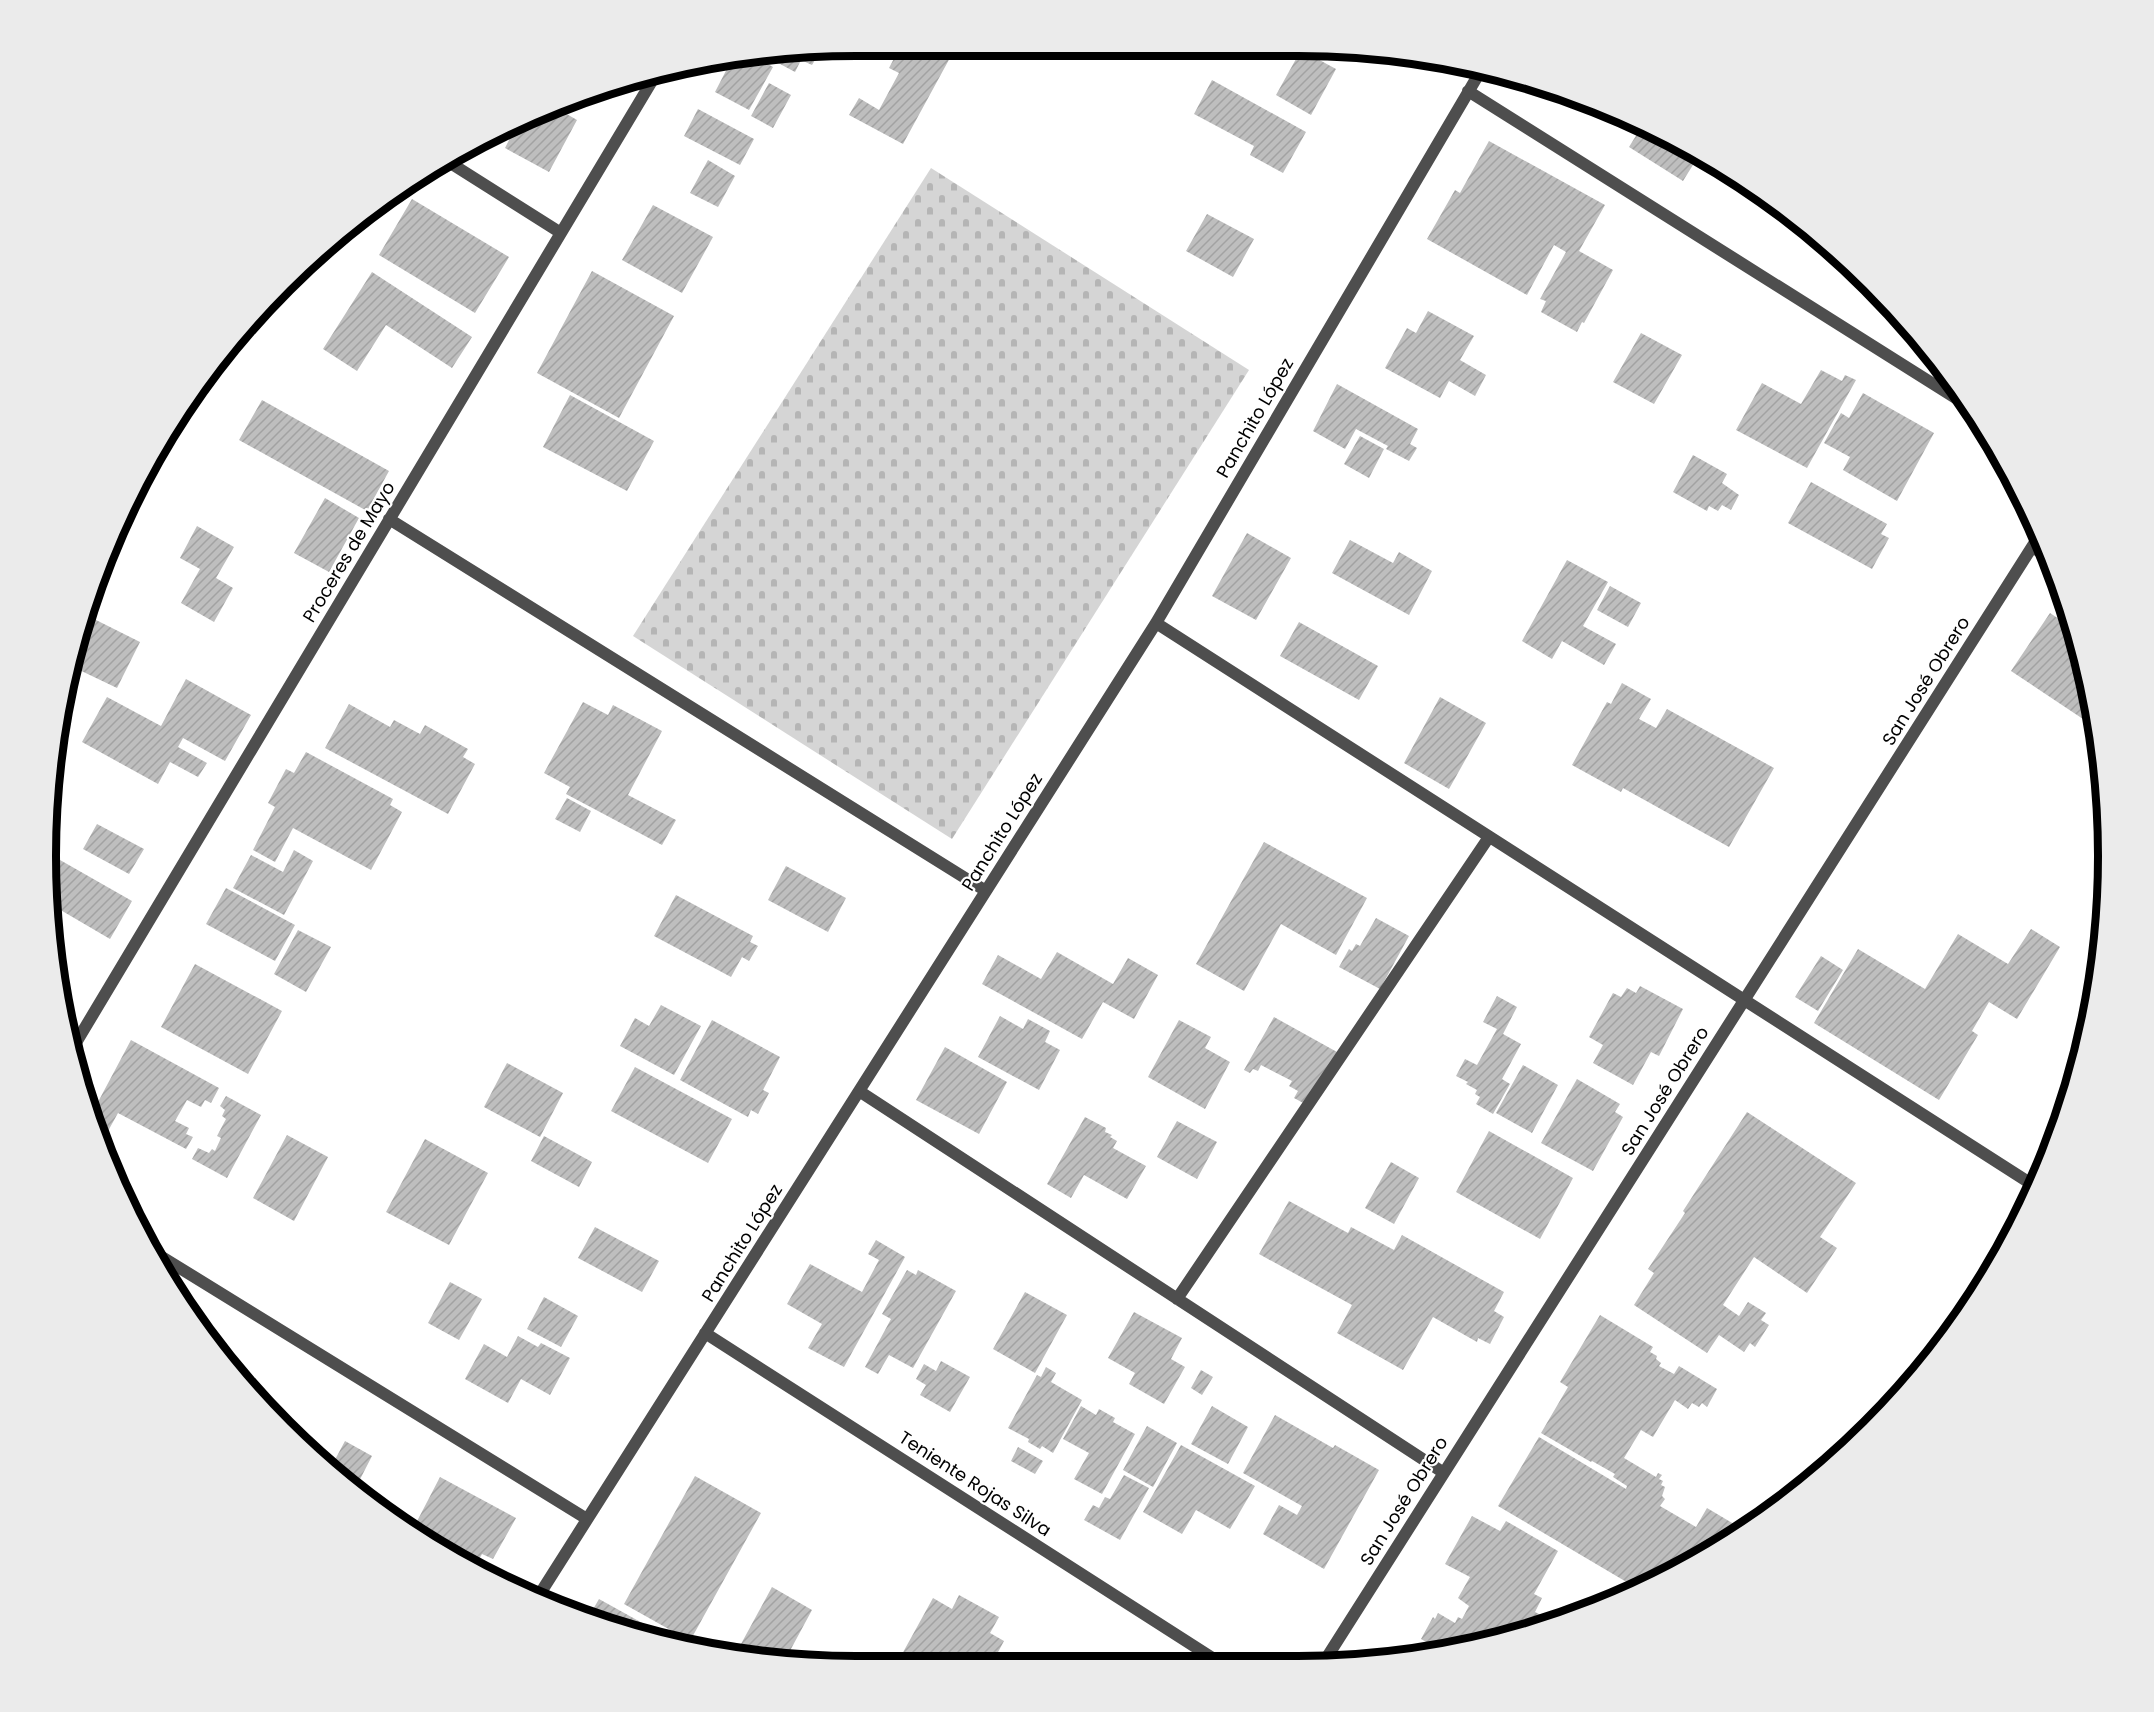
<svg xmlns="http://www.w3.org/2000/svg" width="2154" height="1712" font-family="Poppins,sans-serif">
<defs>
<pattern id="cemetery-stones" width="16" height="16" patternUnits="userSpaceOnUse" patternTransform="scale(1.5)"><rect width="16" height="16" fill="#d5d5d5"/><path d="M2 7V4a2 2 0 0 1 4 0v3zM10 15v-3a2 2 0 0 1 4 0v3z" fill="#b5b5b5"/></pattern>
<pattern id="building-hatch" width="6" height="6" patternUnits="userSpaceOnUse" patternTransform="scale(1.5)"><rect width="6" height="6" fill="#bebebe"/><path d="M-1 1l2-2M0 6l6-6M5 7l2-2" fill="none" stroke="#a2a2a2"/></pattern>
</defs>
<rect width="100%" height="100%" fill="#fff"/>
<path fill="url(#cemetery-stones)" d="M 931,168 L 1249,370 L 952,839 L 633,636 Z"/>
<path fill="url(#building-hatch)" d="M 901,45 L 957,45 L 903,144 L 849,115 L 859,98 L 879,110 L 899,73 L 889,68 Z
M 821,50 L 812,65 L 801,60 L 795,72 L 767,57 Z
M 1301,50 L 1336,69 L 1311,115 L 1276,95 Z
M 757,58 L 773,67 L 749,110 L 715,92 L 731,61 Z
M 1212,80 L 1306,132 L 1283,173 L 1250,155 L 1254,146 L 1194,114 Z
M 769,83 L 791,95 L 773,128 L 751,116 Z
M 558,109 L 577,120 L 549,172 L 505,148 L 516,126 Z
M 698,109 L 754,139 L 740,165 L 684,136 Z
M 1642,126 L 1701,152 L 1683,181 L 1629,147 Z
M 1489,141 L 1605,205 L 1579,251 L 1613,270 L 1584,323 L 1582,322 L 1577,332 L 1541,312 L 1546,301 L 1540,299 L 1566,252 L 1554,245 L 1527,295 L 1427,239 L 1455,190 L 1460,193 Z
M 708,160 L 735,176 L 718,207 L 690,193 Z
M 412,199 L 509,257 L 475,313 L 379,255 Z
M 653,205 L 713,237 L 682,293 L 622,260 Z
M 1207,214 L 1254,239 L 1233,277 L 1186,251 Z
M 592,271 L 674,316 L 619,418 L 537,373 Z
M 372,272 L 472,337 L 452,368 L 386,325 L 357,371 L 323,349 Z
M 1428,311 L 1474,336 L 1460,360 L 1486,375 L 1475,396 L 1449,381 L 1440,398 L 1385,368 L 1407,328 L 1416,333 Z
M 1641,333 L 1682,355 L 1654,404 L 1613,382 Z
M 1821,370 L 1842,381 L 1845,375 L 1856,380 L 1807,468 L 1736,430 L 1762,383 L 1801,404 Z
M 1337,384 L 1418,429 L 1410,444 L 1417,448 L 1409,461 L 1386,449 L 1388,446 L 1356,429 L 1345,449 L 1313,431 Z
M 1863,393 L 1934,433 L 1897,501 L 1843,470 L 1850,457 L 1824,443 L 1841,413 L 1849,418 Z
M 570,395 L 654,441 L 627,491 L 543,447 Z
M 262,400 L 389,471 L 367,511 L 239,440 Z
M 1360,436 L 1384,449 L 1369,478 L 1344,464 Z
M 1693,455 L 1727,474 L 1722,483 L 1739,495 L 1731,510 L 1722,505 L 1718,511 L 1709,506 L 1707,511 L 1673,492 Z
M 1811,482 L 1887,524 L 1881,534 L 1889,538 L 1872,569 L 1788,523 Z
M 325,498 L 359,518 L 329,572 L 294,553 Z
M 197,526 L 234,547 L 216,578 L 233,588 L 214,622 L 181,603 L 200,569 L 180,558 Z
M 1247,533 L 1291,558 L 1256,620 L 1212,596 Z
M 1350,540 L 1393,563 L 1399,552 L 1432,571 L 1409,615 L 1332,573 Z
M 1567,560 L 1608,582 L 1583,626 L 1616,644 L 1604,665 L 1562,641 L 1552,659 L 1522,641 Z
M 1610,586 L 1641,603 L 1628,627 L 1597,610 Z
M 2050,613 L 2074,629 L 2094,715 L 2089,723 L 2011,671 Z
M 94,619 L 140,642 L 117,688 L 71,666 Z
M 1299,622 L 1378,666 L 1359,700 L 1280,656 Z
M 186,679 L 251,715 L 225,761 L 183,738 L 178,747 L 207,763 L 198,777 L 170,762 L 158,784 L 82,742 L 107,697 L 161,726 Z
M 1622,683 L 1651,699 L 1639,719 L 1656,728 L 1667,709 L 1774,768 L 1729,847 L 1623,788 L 1621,792 L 1572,765 L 1607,702 L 1611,704 Z
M 1440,697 L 1486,723 L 1449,789 L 1404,763 Z
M 583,702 L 608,715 L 613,705 L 662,731 L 628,795 L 676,820 L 662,845 L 566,794 L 570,787 L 544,773 Z
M 349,704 L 390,727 L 394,720 L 420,734 L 425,725 L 468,749 L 463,757 L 475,764 L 448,814 L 325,748 Z
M 306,752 L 393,799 L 390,805 L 402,812 L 371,870 L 293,828 L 275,862 L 253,850 L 275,807 L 268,803 L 286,769 L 294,773 Z
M 567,798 L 591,811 L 580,832 L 555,819 Z
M 97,824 L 144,849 L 129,874 L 83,849 Z
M 1264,842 L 1367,898 L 1336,955 L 1281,924 L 1244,991 L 1196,964 Z
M 294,850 L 313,861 L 284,915 L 233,888 L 251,855 L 283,872 Z
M 46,852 L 132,901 L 110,939 L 52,905 Z
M 786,866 L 846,898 L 828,932 L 768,900 Z
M 226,888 L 295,925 L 275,961 L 206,924 Z
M 676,895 L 753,936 L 750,942 L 758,946 L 749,961 L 742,957 L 731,977 L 654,936 Z
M 1376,918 L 1409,936 L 1380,989 L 1339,967 L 1349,949 L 1352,951 L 1356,944 L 1360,946 Z
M 2031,929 L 2060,947 L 2017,1019 L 1989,1002 L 1972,1031 L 1978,1035 L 1939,1100 L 1814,1023 L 1858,949 L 1925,989 L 1958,934 L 2008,964 Z
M 298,930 L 331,947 L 306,992 L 274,974 Z
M 1057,952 L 1113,984 L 1128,958 L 1158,975 L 1134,1019 L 1103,1002 L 1082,1039 L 982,984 L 998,955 L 1041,979 Z
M 1821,956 L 1843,970 L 1818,1011 L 1795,997 Z
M 195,964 L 282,1011 L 248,1074 L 161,1027 Z
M 1640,986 L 1683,1009 L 1659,1056 L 1651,1052 L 1633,1085 L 1593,1063 L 1603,1045 L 1589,1037 L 1613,993 L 1621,997 L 1627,988 L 1636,993 Z
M 1497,996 L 1517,1007 L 1503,1034 L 1521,1044 L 1502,1079 L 1510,1084 L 1493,1114 L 1476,1104 L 1480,1097 L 1475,1094 L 1477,1090 L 1466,1084 L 1468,1082 L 1456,1076 L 1465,1059 L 1477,1065 L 1497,1029 L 1483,1022 Z
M 661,1005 L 701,1026 L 674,1075 L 620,1046 L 635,1018 L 649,1026 Z
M 1000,1016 L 1023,1029 L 1028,1019 L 1050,1031 L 1045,1042 L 1060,1050 L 1039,1090 L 978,1057 Z
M 1274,1017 L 1337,1052 L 1307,1105 L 1294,1098 L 1298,1091 L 1289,1086 L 1292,1081 L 1261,1065 L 1258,1071 L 1253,1069 L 1250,1073 L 1244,1070 Z
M 712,1020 L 780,1057 L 763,1090 L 769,1093 L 758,1114 L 751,1110 L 748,1117 L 680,1080 Z
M 1179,1020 L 1211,1037 L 1205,1048 L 1230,1062 L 1205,1109 L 1148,1077 Z
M 131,1040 L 219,1088 L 211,1103 L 205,1100 L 201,1107 L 187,1100 L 175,1121 L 189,1128 L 186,1134 L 193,1137 L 186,1149 L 118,1113 L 103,1140 L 87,1101 L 89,1097 L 98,1102 Z
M 945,1047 L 1007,1082 L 979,1134 L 916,1100 Z
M 507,1063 L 563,1093 L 540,1137 L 484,1107 Z
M 1523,1065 L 1558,1085 L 1532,1133 L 1496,1113 Z
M 635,1067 L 732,1119 L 708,1163 L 611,1111 Z
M 1577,1079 L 1620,1104 L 1615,1112 L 1623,1117 L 1593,1171 L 1541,1143 Z
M 226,1096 L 261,1115 L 227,1178 L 192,1159 L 198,1148 L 209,1153 L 212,1149 L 215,1151 L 221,1138 L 217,1136 L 226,1119 L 222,1116 L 225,1110 L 220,1106 Z
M 1747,1112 L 1856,1183 L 1820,1237 L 1837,1248 L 1807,1293 L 1754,1257 L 1723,1305 L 1739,1316 L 1748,1302 L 1766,1313 L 1761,1320 L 1769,1325 L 1755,1347 L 1750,1343 L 1744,1352 L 1719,1335 L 1707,1353 L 1634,1305 L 1654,1273 L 1648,1269 L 1685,1213 L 1683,1211 Z
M 1085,1117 L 1106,1128 L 1105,1132 L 1112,1135 L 1110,1137 L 1117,1141 L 1113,1148 L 1146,1166 L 1127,1199 L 1084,1175 L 1071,1198 L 1047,1184 Z
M 1177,1121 L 1217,1142 L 1197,1179 L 1157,1157 Z
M 1489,1131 L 1573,1178 L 1540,1239 L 1456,1192 Z
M 287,1135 L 328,1157 L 294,1221 L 253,1198 Z
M 544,1136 L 592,1162 L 579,1187 L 531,1161 Z
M 425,1139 L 488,1173 L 449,1245 L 386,1212 Z
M 1391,1162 L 1419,1178 L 1394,1224 L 1365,1208 Z
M 1289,1201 L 1348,1233 L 1351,1227 L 1394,1250 L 1402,1235 L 1504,1292 L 1494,1311 L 1504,1317 L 1490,1344 L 1478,1338 L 1477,1342 L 1433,1317 L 1403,1370 L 1337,1333 L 1352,1305 L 1259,1254 Z
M 595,1227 L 659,1261 L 642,1292 L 578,1258 Z
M 876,1240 L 905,1257 L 844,1367 L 808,1348 L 822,1324 L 787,1304 L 810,1264 L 862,1292 L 879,1260 L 868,1254 Z
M 907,1270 L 916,1275 L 918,1270 L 956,1291 L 913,1368 L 889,1355 L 878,1374 L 865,1367 L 891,1319 L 882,1314 Z
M 450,1282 L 482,1299 L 459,1340 L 428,1323 Z
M 1025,1292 L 1067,1315 L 1035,1373 L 993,1349 Z
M 544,1297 L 578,1316 L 561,1347 L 527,1329 Z
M 1134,1312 L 1182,1338 L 1171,1359 L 1185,1367 L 1164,1404 L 1129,1384 L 1135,1373 L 1108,1358 Z
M 1600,1315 L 1653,1347 L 1650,1352 L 1657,1356 L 1656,1359 L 1661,1363 L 1659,1366 L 1674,1374 L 1679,1366 L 1717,1389 L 1707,1407 L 1702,1403 L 1699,1407 L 1692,1403 L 1688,1409 L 1675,1400 L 1653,1437 L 1641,1430 L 1624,1458 L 1656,1477 L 1658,1473 L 1662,1475 L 1659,1479 L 1663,1481 L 1661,1485 L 1665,1487 L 1662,1496 L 1665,1499 L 1660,1506 L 1696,1527 L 1707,1508 L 1744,1530 L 1703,1559 L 1667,1574 L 1662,1571 L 1659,1577 L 1635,1587 L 1498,1506 L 1539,1437 L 1626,1489 L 1627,1486 L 1613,1477 L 1615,1474 L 1592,1461 L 1591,1462 L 1541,1433 L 1568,1387 L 1560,1382 Z
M 518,1336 L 538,1347 L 541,1343 L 570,1358 L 550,1395 L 521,1379 L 508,1403 L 465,1379 L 484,1344 L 507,1357 Z
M 941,1361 L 970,1377 L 950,1412 L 920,1395 L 926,1385 L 916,1379 L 924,1364 L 936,1371 Z
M 1046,1367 L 1056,1373 L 1051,1382 L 1082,1400 L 1053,1453 L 1042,1446 L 1040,1449 L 1028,1442 L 1029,1439 L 1008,1428 L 1037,1375 L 1041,1377 Z
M 1201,1370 L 1213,1377 L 1202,1395 L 1191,1388 Z
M 1081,1406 L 1096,1415 L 1099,1409 L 1115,1418 L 1113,1422 L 1135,1434 L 1102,1494 L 1074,1479 L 1089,1453 L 1063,1439 Z
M 1212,1406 L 1248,1427 L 1228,1464 L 1191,1444 Z
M 1275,1415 L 1333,1448 L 1335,1445 L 1379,1470 L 1324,1569 L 1263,1534 L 1279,1505 L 1297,1515 L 1302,1506 L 1243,1473 Z
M 1147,1426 L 1177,1443 L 1153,1487 L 1123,1470 Z
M 345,1441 L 372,1456 L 354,1491 L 330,1469 Z
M 1181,1445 L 1255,1486 L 1230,1529 L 1196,1510 L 1182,1534 L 1143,1512 Z
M 1018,1447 L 1043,1461 L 1035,1474 L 1011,1461 Z
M 1124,1475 L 1149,1488 L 1120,1540 L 1084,1520 L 1093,1505 L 1099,1508 L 1105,1497 L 1110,1499 Z
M 695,1476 L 761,1513 L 690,1641 L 624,1604 Z
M 440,1477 L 516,1518 L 493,1559 L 482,1554 L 476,1565 L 413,1529 Z
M 1472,1516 L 1500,1531 L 1506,1521 L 1558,1551 L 1534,1594 L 1542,1598 L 1535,1612 L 1541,1615 L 1534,1629 L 1508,1639 L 1437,1651 L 1438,1649 L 1421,1639 L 1433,1617 L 1435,1619 L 1438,1613 L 1455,1623 L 1458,1617 L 1462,1619 L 1469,1606 L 1458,1598 L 1470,1577 L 1445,1564 Z
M 772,1587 L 812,1610 L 785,1660 L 735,1655 Z
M 959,1595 L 999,1617 L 990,1633 L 1004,1641 L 990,1667 L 920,1667 L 901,1656 L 933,1598 L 952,1609 Z
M 599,1599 L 682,1645 L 681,1646 L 588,1618 Z"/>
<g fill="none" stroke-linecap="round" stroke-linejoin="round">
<path stroke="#4e4e4e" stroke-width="12" d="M 1468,91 L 1973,409
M 444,159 L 561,233
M 389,519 L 986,891
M 2032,547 L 2049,557
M 1156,623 L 2036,1187
M 71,1051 L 658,71
M 859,1091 L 1444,1473
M 149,1249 L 587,1519
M 1177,1299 L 1489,837
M 705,1333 L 1225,1666
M 536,1600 L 1156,623 L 1480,72
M 1322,1665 L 2039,536"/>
</g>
<g text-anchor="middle" stroke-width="4.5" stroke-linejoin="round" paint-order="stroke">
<g font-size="18" fill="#000" stroke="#fff">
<text transform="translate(1255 418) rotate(-60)" y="6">Panchito López</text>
<text transform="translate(349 552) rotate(-59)" y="6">Proceres de Mayo</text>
<text transform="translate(1926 681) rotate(-58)" y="6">San José Obrero</text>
<text transform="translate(1002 832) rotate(-58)" y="6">Panchito López</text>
<text transform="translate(1665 1091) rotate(-58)" y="6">San José Obrero</text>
<text transform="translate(742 1243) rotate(-58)" y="6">Panchito López</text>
<text transform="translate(975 1484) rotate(33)" y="6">Teniente Rojas Silva</text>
<text transform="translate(1404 1501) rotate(-58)" y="6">San José Obrero</text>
</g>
</g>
<path d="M0 0H2154V1712H0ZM856 56H1298A800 800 0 0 1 2098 856V856A800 800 0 0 1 1298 1656H856A800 800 0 0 1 56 856V856A800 800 0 0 1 856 56Z" fill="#ebebeb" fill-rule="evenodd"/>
<path fill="none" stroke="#000" stroke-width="8" d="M856 56H1298A800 800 0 0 1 2098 856V856A800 800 0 0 1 1298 1656H856A800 800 0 0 1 56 856V856A800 800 0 0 1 856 56Z"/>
</svg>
